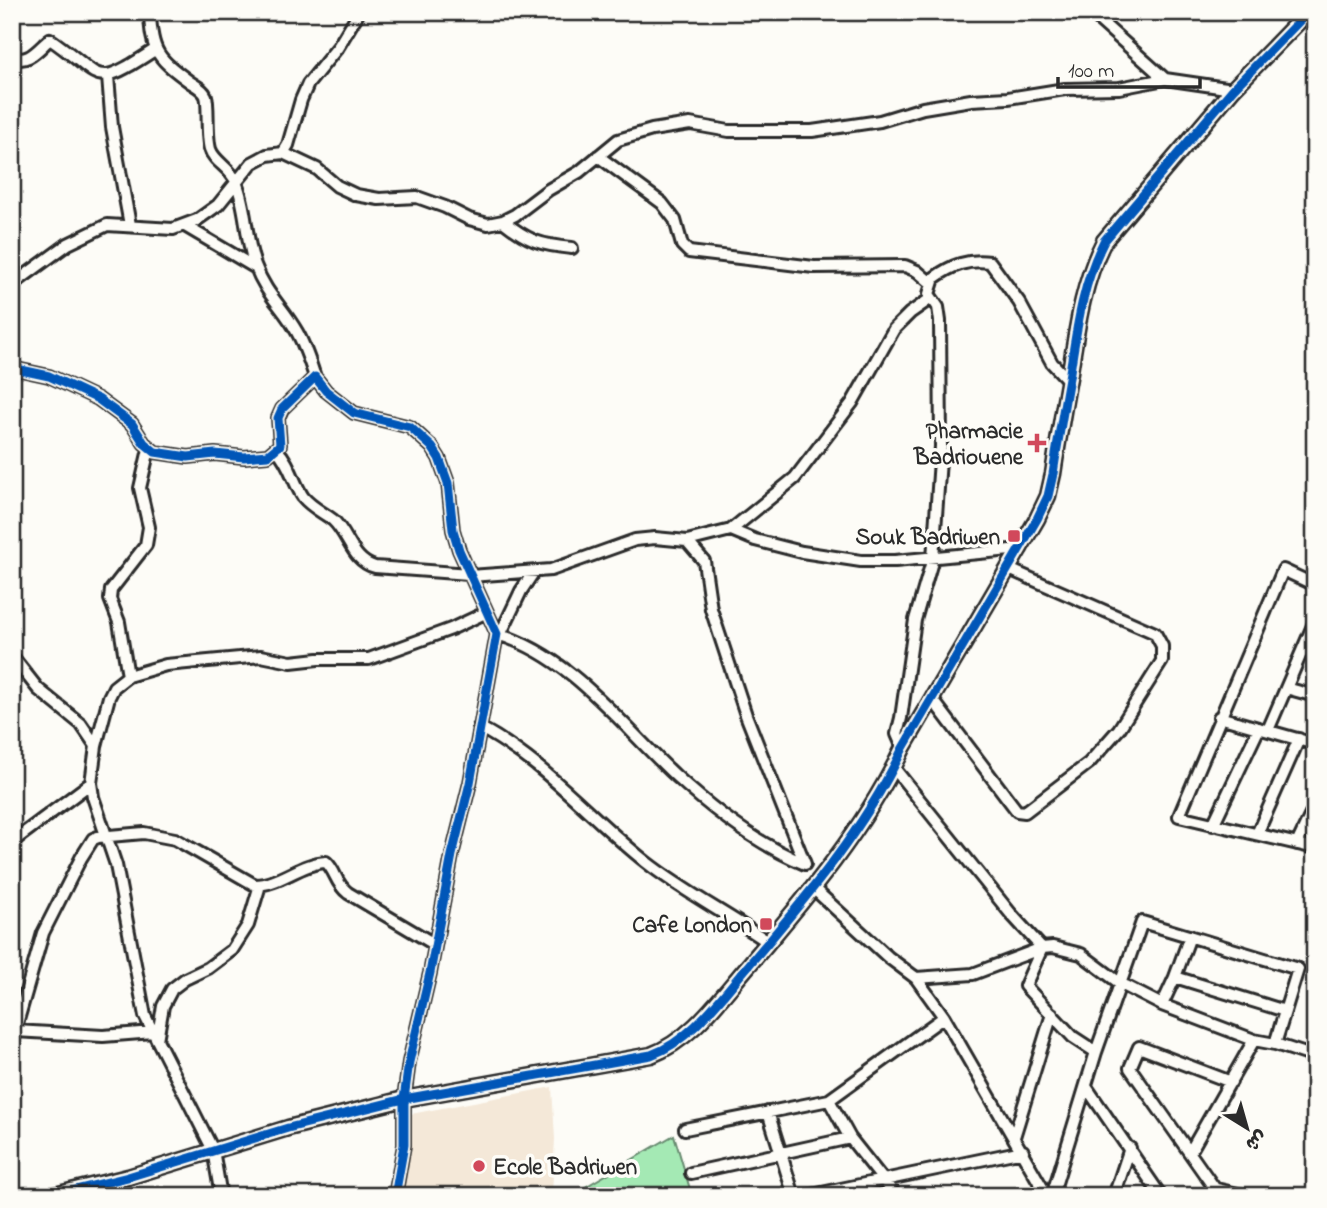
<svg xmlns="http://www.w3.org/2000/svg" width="1327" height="1208" font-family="'Indie Flower','Playpen Sans Arabic',sans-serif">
<rect width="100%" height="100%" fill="#fdfcf7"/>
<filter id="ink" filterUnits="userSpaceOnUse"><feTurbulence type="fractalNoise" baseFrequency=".0143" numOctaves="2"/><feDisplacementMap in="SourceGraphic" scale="14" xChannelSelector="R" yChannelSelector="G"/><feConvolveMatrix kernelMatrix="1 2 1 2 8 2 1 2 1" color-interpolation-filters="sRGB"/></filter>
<g filter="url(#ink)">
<path fill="#f4e8d8" d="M 552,1087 L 555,1139 L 552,1193 L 547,1196 L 400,1196 L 411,1114 Z"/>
<path fill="#a4e9b4" stroke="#688a70" stroke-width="2" d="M 674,1135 L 692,1196 L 570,1196 Z"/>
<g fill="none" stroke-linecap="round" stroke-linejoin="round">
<defs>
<path id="street" d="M 150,12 C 151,53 159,59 190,82 C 196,86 203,89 206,96 C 209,104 206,135 210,149 C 214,162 231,168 236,182 C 247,208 245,238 255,265 C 266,295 283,307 297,332 C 305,346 310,362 315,377
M 1090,12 L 1165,79 L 1233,89
M 12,56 C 27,66 39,48 50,39 C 106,77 90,92 156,49
M 108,76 L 112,127 L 130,225
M 283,153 L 288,145 L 301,100 L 308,84 L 338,47 L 359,12
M 598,156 L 662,203 L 675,220 L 682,245 L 689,252 L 814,267 L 905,266 L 917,271 L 931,283
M 503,221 C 528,241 540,245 572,248
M 185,226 L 256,268
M 12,285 L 68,244 L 107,225 L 173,229 L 197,220 L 218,205 L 252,163 L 267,155 L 283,153 L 317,169 L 337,186 L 356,195 L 379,199 L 417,197 L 445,207 L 469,219 L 488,224 L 503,221 L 515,215 L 548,190 L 579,172 L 618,140 L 652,130 L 690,124 L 729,131 L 812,131 L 880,121 L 923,108 L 971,100 L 1008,98 L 1065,89 L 1119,88 L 1165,79
M 12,368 L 49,376 L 98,399 L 132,424 L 144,443 L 155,452 L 188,457 L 215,454 L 244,457 L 268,455 L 280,445 L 278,418 L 282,409 L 315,377 L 326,391 L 354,413 L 410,427 L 432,447 L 439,458 L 448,483 L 453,530 L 459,550 L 497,634 L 470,783 L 452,855 L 430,973 L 409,1062 L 404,1099 L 404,1145 L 395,1196
M 277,450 C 290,463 293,482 303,497 C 312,508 323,512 333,520 C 349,535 352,561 375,567 L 469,574
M 731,530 L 795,478 L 852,403 L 894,329 L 910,313 L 930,299
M 470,576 L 551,570 L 635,540 L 655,538 L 687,541 L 731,530 L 755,540 L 802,552 L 861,561 L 895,561 L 1021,549
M 1315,585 L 1283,570 L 1179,816 L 1315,848
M 497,634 C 572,656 621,725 676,776 C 714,811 757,844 805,864 L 746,715 L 711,609 L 704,561 L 687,541
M 500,635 L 521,591 L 533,573
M 12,656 L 38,689 L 81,724 L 96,746
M 128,676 L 119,622 L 110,599 L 111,590 L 146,545 L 149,527 L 140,488 L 149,449
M 1286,688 L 1315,696
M 933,700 L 1017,811 L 1025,812 L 1089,763 L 1119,729 L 1162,661 L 1162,646 L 1155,633 L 1009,569
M 1219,717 L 1315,744
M 479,727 C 545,762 589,817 646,862 C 684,892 728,914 768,942
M 1268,730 L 1315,621
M 903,748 L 897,734 L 901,718 L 915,620 L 933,558 L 941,446 L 940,321 L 938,307 L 929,294 L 934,278 C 952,265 968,259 990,262 L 1019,302 L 1052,363 L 1068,380
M 894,768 L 1011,914 L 1042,948 L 1025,986 L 1073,1037 L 1096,1052
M 1213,825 L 1259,728
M 1257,834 L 1299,739
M 12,842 L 91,783
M 1297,844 L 1315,806
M 813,888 L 888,957 L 916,978 L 944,1017 L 1047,1196
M 1175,977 L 1190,936
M 916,978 L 973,974 L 1042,948 L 1053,947 L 1081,954 L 1121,984 L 1162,1005 L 1254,1040 L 1190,1152
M 1162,1005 L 1175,977 L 1285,1011
M 13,1027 L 15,1031 L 103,1036 L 153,1032
M 157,1040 L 163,1006 L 172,989 L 185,979 L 208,968 L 232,950 L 248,925 L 260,885
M 12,1041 L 43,933 L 81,858 L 93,839 L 98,837 L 144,833 L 175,839 L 255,885 C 279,885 301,863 326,862 C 336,871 335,883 348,893 L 434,944
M 1275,1044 L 1315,1057
M 1087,1088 L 1161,1196
M 829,1100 L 850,1138 L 896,1196
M 768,1112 L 794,1196
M 685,1129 L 829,1100 L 944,1017
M 1014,1137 L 1052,1014
M 691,1173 L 850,1138
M 1216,1189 L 1247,1196
M 221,1196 L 213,1150 L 145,1016 L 116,865 L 93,797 L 91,783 L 96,746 L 109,697 L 114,687 L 128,676 L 166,665 L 261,656 L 291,662 L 318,659 L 369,659 L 451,629 L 487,612
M 807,1196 L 1023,1151
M 1052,1196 L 1096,1052 L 1142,922 L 1298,969 L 1275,1044 L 1254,1040
M 1114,1196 L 1130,1148
M 1220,1196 L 1130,1068 L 1139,1047 L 1231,1082"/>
<path id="secondary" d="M 51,1196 L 128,1177 L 288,1128 L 404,1099 L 651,1055 C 692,1040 720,998 748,966 C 805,899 865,829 903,748 L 1037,519 L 1048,496 L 1053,474 C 1058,440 1064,406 1070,372 C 1077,327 1083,282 1104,241 L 1233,89 L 1308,12"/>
</defs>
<use href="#street" stroke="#2b2b2b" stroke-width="16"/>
<use href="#secondary" stroke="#2b2b2b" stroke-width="19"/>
<use href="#street" stroke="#fdfcf7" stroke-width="10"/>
<use href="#secondary" stroke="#fdfcf7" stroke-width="14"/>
<defs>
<path id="cycleway" d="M 12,368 L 49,376 L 98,399 L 132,424 L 144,443 L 155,452 L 188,457 L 215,454 L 244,457 L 268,455 L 280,445 L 278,418 L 282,409 L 315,377 L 326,391 L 354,413 L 410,427 L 432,447 L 439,458 L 448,483 L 453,530 L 459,550 L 497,634 L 470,783 L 452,855 L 430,973 L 409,1062 L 404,1099 L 404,1145 L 395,1196
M 51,1196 L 128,1177 L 288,1128 L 404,1099 L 651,1055 C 692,1040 720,998 748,966 C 805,899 865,829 903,748 L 1037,519 L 1048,496 L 1053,474 C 1058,440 1064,406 1070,372 C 1077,327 1083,282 1104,241 L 1233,89 L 1308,12"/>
</defs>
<use href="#cycleway" stroke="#fdfcf7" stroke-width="13"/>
<use href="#cycleway" stroke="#0057b8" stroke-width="9"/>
</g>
</g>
<g fill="#d1495b" stroke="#fdfcf7" stroke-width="2.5">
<path d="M1033.5 432.5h7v7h7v7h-7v7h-7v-7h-7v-7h7z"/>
<rect x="1007" y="529" width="14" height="14" rx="3.5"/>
<rect x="759" y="917" width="14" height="14" rx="3.5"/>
<circle cx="479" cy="1166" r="7"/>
</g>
<g text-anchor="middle" stroke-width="7" stroke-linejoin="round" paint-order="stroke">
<g font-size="23" font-weight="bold" fill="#2b2b2b" stroke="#fdfcf7" text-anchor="end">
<text x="1023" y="438">Pharmacie<tspan x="1023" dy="26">Badriouene</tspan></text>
<text x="1000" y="544">Souk Badriwen</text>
<text x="752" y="932">Cafe London</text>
<text x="493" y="1174" text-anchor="start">Ecole Badriwen</text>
</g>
</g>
<rect width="1327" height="1208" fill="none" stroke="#fdfcf7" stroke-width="42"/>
<rect x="21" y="21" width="1285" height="1166" fill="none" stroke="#2b2b2b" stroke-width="2.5" filter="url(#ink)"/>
<g transform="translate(1247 1128) rotate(143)" stroke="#fdfcf7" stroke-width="5" paint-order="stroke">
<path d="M0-5L12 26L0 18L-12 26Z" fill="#2b2b2b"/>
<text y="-10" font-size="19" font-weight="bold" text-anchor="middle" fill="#2b2b2b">ش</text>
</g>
<path d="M1058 77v10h142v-10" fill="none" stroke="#2b2b2b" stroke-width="3.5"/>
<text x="1068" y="77" font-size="21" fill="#2b2b2b" stroke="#fdfcf7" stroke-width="5" paint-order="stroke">100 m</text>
</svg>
